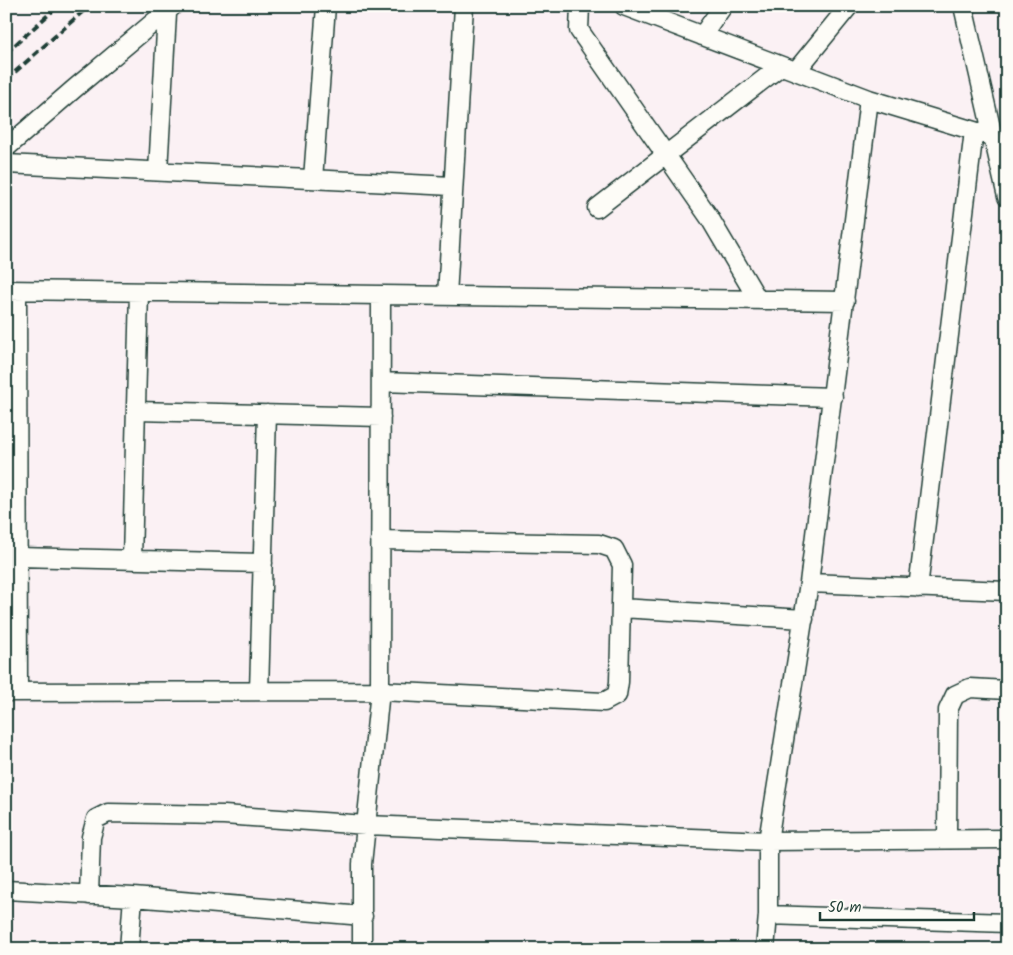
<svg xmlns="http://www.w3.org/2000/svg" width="1013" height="955" font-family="Kalam,sans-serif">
<rect width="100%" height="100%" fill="#fbf1f4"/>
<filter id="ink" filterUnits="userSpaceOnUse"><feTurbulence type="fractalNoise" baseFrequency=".02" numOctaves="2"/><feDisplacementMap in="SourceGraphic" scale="10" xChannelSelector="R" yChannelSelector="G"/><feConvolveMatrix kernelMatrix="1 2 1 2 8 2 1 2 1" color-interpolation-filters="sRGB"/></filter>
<g filter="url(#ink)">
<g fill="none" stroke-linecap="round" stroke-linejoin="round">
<defs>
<path id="minor" d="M 580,6 L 579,30 L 709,217 L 758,300
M 624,6 L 869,99 L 991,136
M 963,6 L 1007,197
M 702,36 L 723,6
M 796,71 L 849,6
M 6,148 L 74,89 L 173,6
M 6,164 L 452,186
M 158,171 L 167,14
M 313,179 L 326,6
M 597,208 L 781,66
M 6,290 L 845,301
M 17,291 L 18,692
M 447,296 L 464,6
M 381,382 L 833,397
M 136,411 L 381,417
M 18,557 L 263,563
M 132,559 L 139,292
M 809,583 L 1007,591
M 918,588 L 974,131
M 621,608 L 804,619
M 259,691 L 267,414
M 6,692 L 380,691 L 604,702 L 617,695 L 619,682 L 622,565 L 614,549 L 599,544 L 380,540
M 947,839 L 948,710 L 955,695 L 970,688 L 1007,690
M 6,890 L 133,897 L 363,916
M 89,895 L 91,837 L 96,819 L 108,813 L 224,815 L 366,825 L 768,841 L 1007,839
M 768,915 L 1007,923
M 129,949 L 133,897
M 362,949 L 362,864 L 380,691 L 381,295
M 765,949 L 768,915 L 768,841 L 809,583 L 869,99"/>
</defs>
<use href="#minor" stroke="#1f3d34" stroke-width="21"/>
<use href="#minor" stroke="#fdfcf7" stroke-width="18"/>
<path stroke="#1f3d34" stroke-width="4" stroke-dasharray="8 4" stroke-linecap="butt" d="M 6,53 L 58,6
M 6,80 L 89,6"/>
</g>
</g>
<rect width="1013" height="955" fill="none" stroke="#fdfcf7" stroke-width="25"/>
<rect x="12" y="12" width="988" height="930" fill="none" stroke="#1f3d34" stroke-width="2" filter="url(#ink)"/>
<path d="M820 912v8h154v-8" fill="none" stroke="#1f3d34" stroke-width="2.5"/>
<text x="828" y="912" font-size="15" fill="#1f3d34" stroke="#fdfcf7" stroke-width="4" paint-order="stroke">50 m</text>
</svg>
